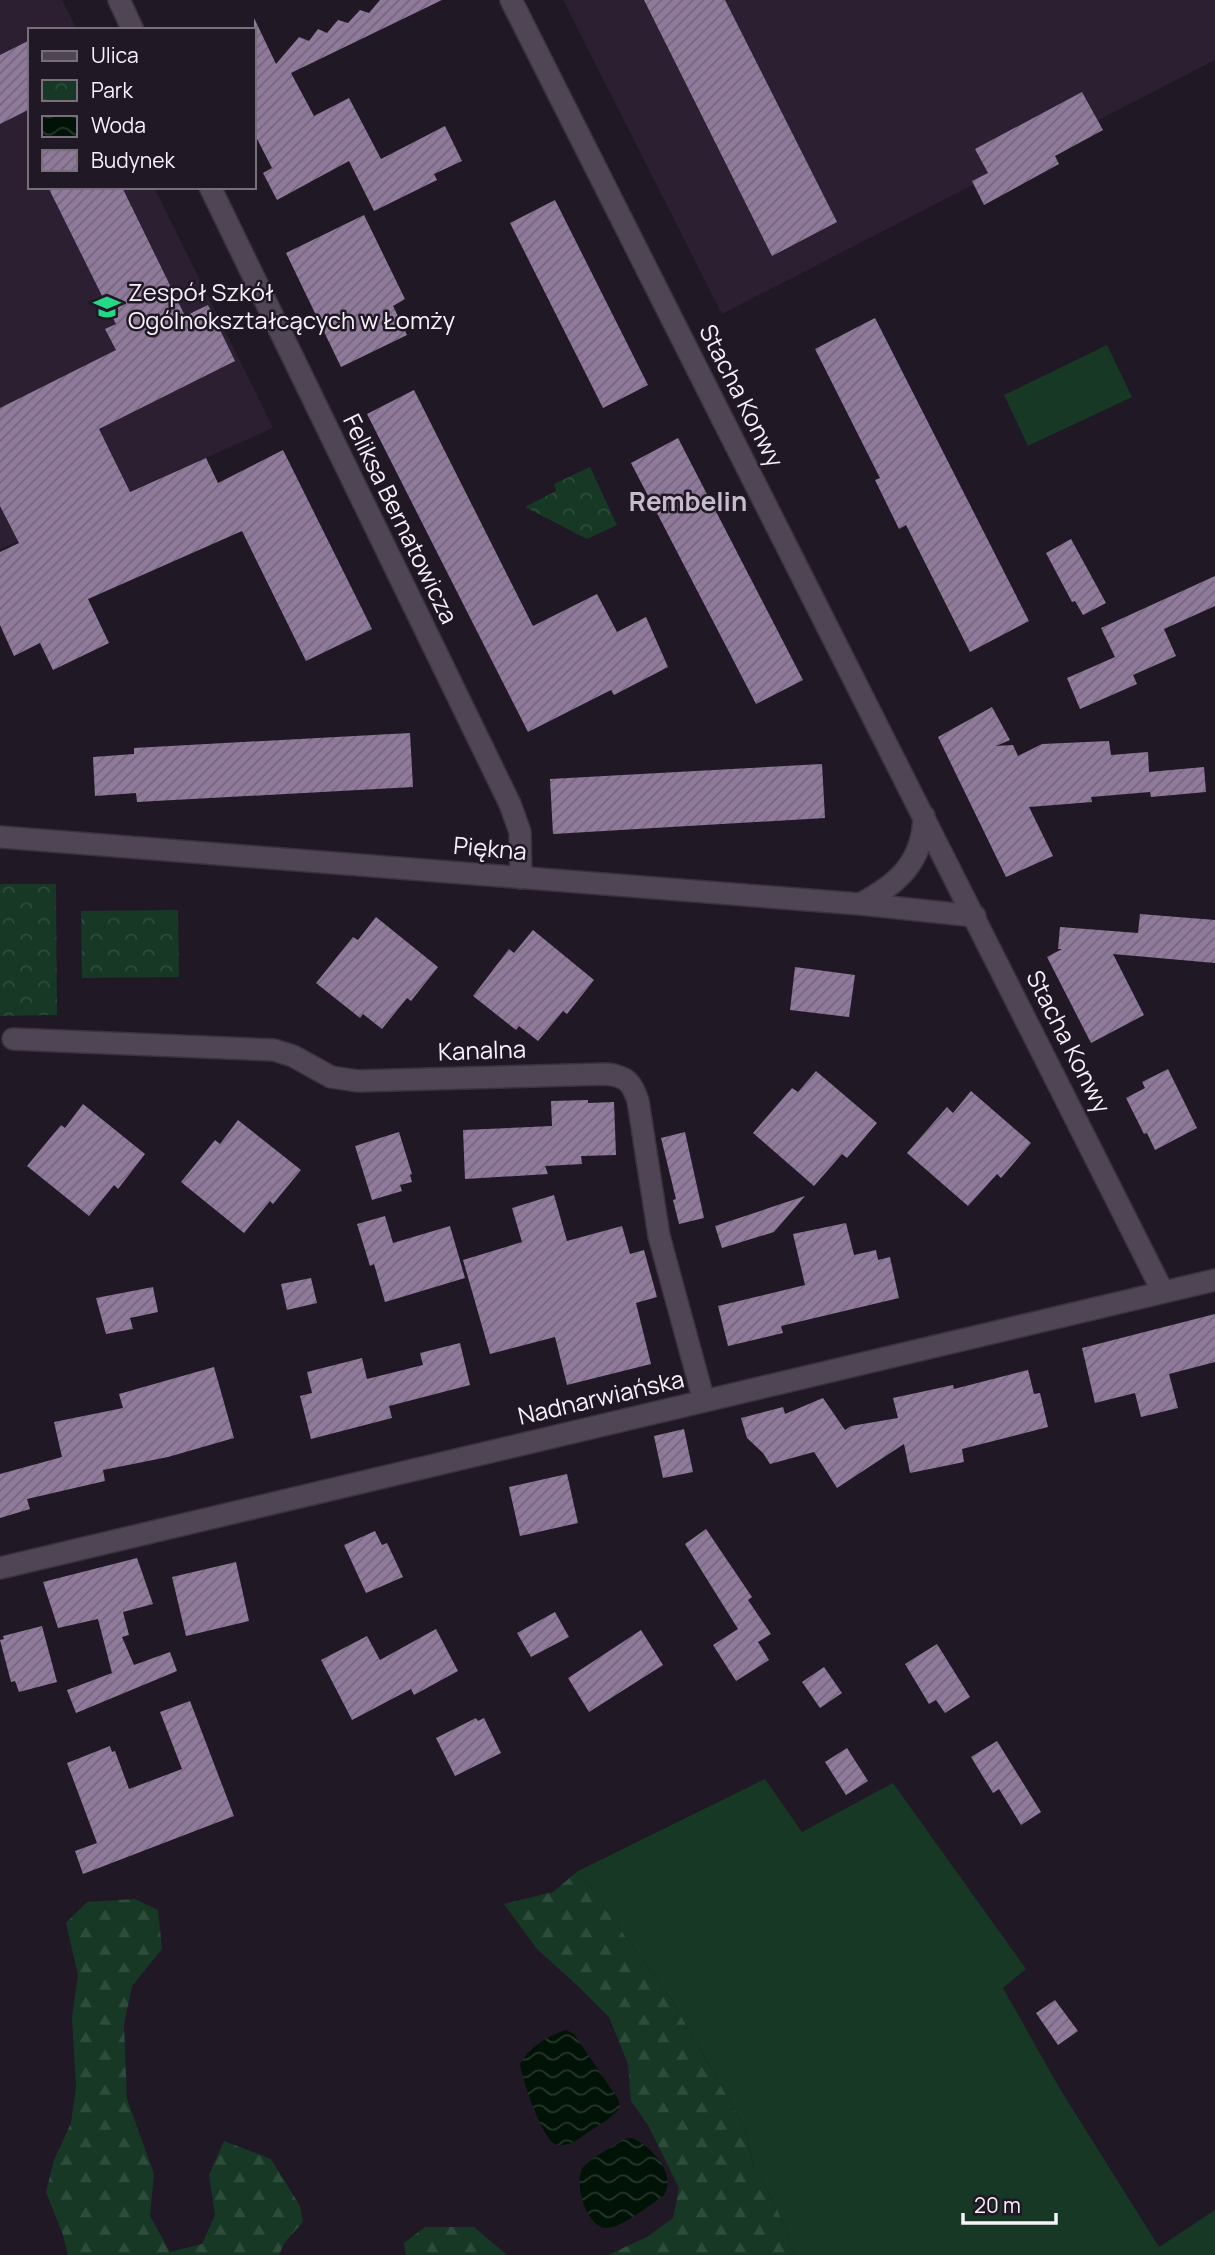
<svg xmlns="http://www.w3.org/2000/svg" width="1215" height="2255" font-family="Manrope,sans-serif">
<defs>
<pattern id="forest-firs" width="22" height="20" patternUnits="userSpaceOnUse" patternTransform="scale(1.75)"><rect width="22" height="20" fill="#163825"/><path d="M5 1l3.5 6h-7zM16 11l3.5 6h-7z" fill="#2d4c3b"/></pattern>
<pattern id="park-crowns" width="20" height="18" patternUnits="userSpaceOnUse" patternTransform="scale(1.75)"><rect width="20" height="18" fill="#163825"/><path d="M2 6a3 3 0 1 1 6 0M12 15a3 3 0 1 1 6 0" fill="none" stroke="#2d4c3b"/></pattern>
<pattern id="water-waves" width="16" height="10" patternUnits="userSpaceOnUse" patternTransform="scale(1.75)"><rect width="16" height="10" fill="#001306"/><path d="M0 5q4-4 8 0t8 0" fill="none" stroke="#26362b"/></pattern>
<pattern id="building-hatch" width="6" height="6" patternUnits="userSpaceOnUse" patternTransform="scale(1.75)"><rect width="6" height="6" fill="#907a9b"/><path d="M-1 1l2-2M0 6l6-6M5 7l2-2" fill="none" stroke="#74667b"/></pattern>
</defs>
<rect width="100%" height="100%" fill="#211825"/>
<path fill="#2c1f32" d="M 0,0 L 62,0 L 77,30 L 30,30 L 30,187 L 154,187 L 273,428 L 0,549 Z
M 563,0 L 1215,0 L 1215,60 L 722,314 Z"/>
<path fill="#163825" d="M 1107,345 L 1132,397 L 1028,446 L 1004,395 Z
M 765,1779 L 802,1832 L 893,1783 L 1026,1969 L 1003,1988 L 1060,2089 L 1159,2247 L 1215,2210 L 1215,2255 L 794,2255 L 777,2208 L 753,2165 L 745,2128 L 673,2002 L 578,1871 Z"/>
<path fill="url(#forest-firs)" d="M 578,1871 L 673,2002 L 745,2128 L 753,2165 L 777,2208 L 794,2255 L 608,2255 L 647,2237 L 673,2218 L 679,2188 L 648,2125 L 631,2101 L 628,2064 L 609,2017 L 579,1987 L 537,1949 L 504,1904 L 553,1892 Z
M 135,1899 L 158,1910 L 162,1949 L 132,1986 L 124,2024 L 127,2099 L 154,2174 L 150,2216 L 170,2252 L 202,2244 L 215,2215 L 209,2175 L 224,2141 L 271,2159 L 300,2206 L 303,2222 L 285,2242 L 279,2255 L 68,2255 L 63,2235 L 46,2192 L 54,2160 L 71,2123 L 76,2087 L 72,2017 L 78,1975 L 66,1923 L 87,1902 Z
M 425,2227 L 474,2227 L 507,2255 L 406,2255 L 404,2243 Z"/>
<path fill="url(#park-crowns)" d="M 590,467 L 617,525 L 587,539 L 525,507 L 556,491 L 554,484 Z
M 0,884 L 56,884 L 57,1015 L 0,1016 Z
M 178,910 L 179,977 L 82,978 L 81,911 Z"/>
<path fill="url(#water-waves)" d="M 566,2030 L 574,2034 L 618,2099 L 620,2107 C 612,2118 601,2124 590,2131 C 581,2137 567,2149 555,2144 C 542,2138 522,2079 520,2064 C 529,2047 548,2036 566,2030 Z
M 632,2138 C 650,2145 679,2175 663,2196 C 649,2205 623,2227 607,2228 C 586,2229 572,2180 584,2166 C 592,2157 613,2147 624,2139 Z"/>
<path fill="url(#building-hatch)" d="M 380,0 L 442,0 L 291,73 L 314,116 L 349,98 L 381,159 L 445,126 L 462,161 L 434,174 L 437,180 L 374,211 L 349,161 L 277,200 L 263,173 L 272,168 L 254,133 L 254,18 L 276,64 L 299,37 L 309,41 L 318,29 L 327,33 L 338,20 L 348,23 L 360,10 L 369,13 Z
M 644,0 L 725,0 L 837,222 L 772,256 Z
M 30,40 L 30,109 L 0,124 L 0,55 Z
M 1082,92 L 1103,130 L 1055,156 L 1059,164 L 984,205 L 972,181 L 988,173 L 975,149 Z
M 48,187 L 122,187 L 185,316 L 208,305 L 235,361 L 99,429 L 130,492 L 206,458 L 218,483 L 283,450 L 372,629 L 306,661 L 242,531 L 88,599 L 109,643 L 53,670 L 40,643 L 14,656 L 0,625 L 0,552 L 19,543 L 0,506 L 0,408 L 116,350 L 105,329 L 116,324 Z
M 555,200 L 648,385 L 603,408 L 510,223 Z
M 364,215 L 405,299 L 393,306 L 407,335 L 341,367 L 286,253 Z
M 875,318 L 1029,621 L 970,652 L 906,525 L 899,529 L 875,480 L 880,478 L 815,349 Z
M 414,390 L 533,626 L 597,594 L 617,632 L 646,617 L 668,667 L 614,695 L 611,690 L 528,732 L 367,414 Z
M 678,438 L 803,680 L 756,704 L 631,463 Z
M 1071,539 L 1106,603 L 1083,615 L 1075,601 L 1072,602 L 1046,553 Z
M 1215,576 L 1215,606 L 1164,629 L 1176,656 L 1133,675 L 1137,684 L 1080,709 L 1067,678 L 1115,657 L 1101,628 Z
M 992,707 L 1010,740 L 996,746 L 1013,745 L 1018,756 L 1042,744 L 1109,741 L 1111,755 L 1148,752 L 1149,772 L 1204,767 L 1206,792 L 1151,797 L 1150,792 L 1091,797 L 1092,802 L 1029,807 L 1053,856 L 1006,877 L 938,737 Z
M 410,733 L 413,787 L 137,802 L 136,793 L 95,796 L 93,757 L 134,754 L 134,748 Z
M 822,764 L 825,818 L 553,834 L 550,779 Z
M 1140,914 L 1215,920 L 1215,963 L 1113,954 L 1144,1015 L 1091,1043 L 1047,957 L 1062,949 L 1058,949 L 1060,927 L 1138,933 Z
M 376,917 L 438,967 L 411,1001 L 407,998 L 382,1029 L 363,1014 L 360,1018 L 316,983 L 353,937 L 358,940 Z
M 533,930 L 594,980 L 567,1014 L 563,1011 L 538,1041 L 519,1026 L 516,1030 L 473,996 L 509,949 L 514,953 Z
M 795,967 L 855,975 L 849,1017 L 790,1010 Z
M 1168,1069 L 1197,1128 L 1155,1150 L 1147,1133 L 1144,1134 L 1126,1098 L 1145,1088 L 1142,1082 Z
M 816,1071 L 877,1123 L 847,1158 L 842,1154 L 814,1186 L 753,1133 L 792,1088 L 798,1092 Z
M 971,1091 L 1031,1143 L 1001,1178 L 997,1174 L 968,1206 L 907,1153 L 947,1107 L 953,1113 Z
M 588,1100 L 588,1103 L 614,1102 L 616,1155 L 581,1156 L 582,1164 L 545,1166 L 548,1174 L 465,1179 L 463,1130 L 552,1126 L 551,1101 Z
M 83,1104 L 145,1154 L 118,1189 L 114,1185 L 89,1216 L 27,1166 L 61,1125 L 65,1128 Z
M 238,1120 L 301,1170 L 273,1204 L 270,1201 L 244,1233 L 181,1182 L 215,1140 L 220,1144 Z
M 399,1132 L 412,1174 L 410,1175 L 412,1182 L 400,1185 L 402,1191 L 372,1200 L 355,1146 Z
M 685,1132 L 704,1218 L 679,1224 L 673,1200 L 676,1199 L 661,1138 Z
M 554,1195 L 567,1241 L 622,1226 L 630,1254 L 644,1250 L 657,1297 L 636,1303 L 651,1364 L 567,1385 L 555,1337 L 490,1354 L 463,1260 L 522,1242 L 512,1208 Z
M 805,1196 L 774,1232 L 722,1248 L 715,1226 Z
M 385,1216 L 393,1243 L 450,1226 L 465,1278 L 385,1302 L 374,1264 L 370,1266 L 357,1224 Z
M 846,1223 L 854,1255 L 876,1250 L 878,1260 L 890,1257 L 899,1298 L 781,1326 L 783,1333 L 728,1346 L 718,1306 L 805,1285 L 793,1234 Z
M 311,1278 L 317,1303 L 287,1310 L 281,1284 Z
M 153,1287 L 158,1312 L 130,1318 L 133,1329 L 106,1334 L 96,1298 Z
M 1215,1314 L 1215,1362 L 1169,1374 L 1178,1408 L 1141,1417 L 1135,1393 L 1095,1403 L 1082,1348 Z
M 460,1343 L 470,1385 L 389,1406 L 392,1418 L 311,1439 L 300,1396 L 312,1393 L 307,1372 L 362,1358 L 367,1379 L 423,1365 L 420,1353 Z
M 214,1367 L 234,1438 L 168,1457 L 103,1470 L 105,1481 L 27,1499 L 30,1509 L 0,1518 L 0,1474 L 62,1457 L 54,1422 L 123,1408 L 119,1394 Z
M 1028,1370 L 1034,1394 L 1040,1393 L 1048,1427 L 962,1449 L 964,1462 L 910,1473 L 904,1444 L 837,1488 L 814,1452 L 770,1464 L 763,1453 L 747,1438 L 741,1418 L 783,1407 L 785,1414 L 823,1398 L 845,1430 L 851,1426 L 898,1418 L 893,1398 L 953,1385 L 954,1389 Z
M 684,1429 L 693,1472 L 663,1478 L 654,1436 Z
M 567,1474 L 578,1523 L 520,1536 L 509,1487 Z
M 706,1529 L 752,1597 L 748,1600 L 771,1634 L 758,1642 L 769,1660 L 736,1681 L 713,1645 L 738,1629 L 685,1544 Z
M 375,1531 L 382,1545 L 387,1543 L 403,1577 L 366,1593 L 344,1545 Z
M 137,1558 L 153,1604 L 123,1612 L 129,1635 L 122,1637 L 134,1665 L 170,1652 L 177,1671 L 76,1713 L 67,1690 L 112,1673 L 98,1619 L 58,1628 L 43,1582 Z
M 236,1562 L 249,1621 L 186,1636 L 172,1577 Z
M 555,1612 L 569,1637 L 531,1657 L 517,1633 Z
M 42,1626 L 57,1682 L 19,1692 L 15,1681 L 11,1682 L 0,1640 L 4,1639 L 3,1636 Z
M 436,1629 L 458,1671 L 414,1695 L 411,1689 L 352,1720 L 321,1660 L 367,1636 L 380,1660 Z
M 641,1630 L 663,1665 L 589,1712 L 568,1678 Z
M 937,1644 L 970,1697 L 945,1713 L 936,1700 L 929,1704 L 905,1664 Z
M 824,1667 L 842,1693 L 820,1708 L 802,1682 Z
M 190,1701 L 234,1816 L 83,1874 L 75,1851 L 97,1843 L 67,1763 L 110,1746 L 112,1752 L 115,1751 L 129,1789 L 182,1769 L 160,1712 Z
M 476,1718 L 478,1721 L 484,1718 L 501,1753 L 455,1776 L 436,1738 Z
M 997,1741 L 1041,1812 L 1021,1825 L 999,1789 L 993,1793 L 971,1757 Z
M 847,1748 L 868,1781 L 846,1795 L 825,1762 Z
M 1055,2000 L 1078,2031 L 1058,2045 L 1036,2013 Z"/>
<g fill="none" stroke-linecap="round" stroke-linejoin="round">
<defs>
<path id="minor" d="M 119,0 L 133,30
M 511,0 L 1163,1292
M 210,187 L 510,804 L 520,832 L 521,878
M 0,837 L 860,904 L 975,916
M 860,904 C 898,884 923,862 924,816
M 13,1039 L 274,1050 L 293,1056 L 331,1077 L 358,1081 L 606,1074 C 626,1076 632,1082 638,1101 L 659,1236 L 704,1401
M 0,1568 L 1215,1280"/>
</defs>
<use href="#minor" stroke="#39333d" stroke-width="24"/>
<use href="#minor" stroke="#4f4554" stroke-width="21"/>
</g>
<defs>
<symbol id="school-bare" viewBox="-9 -9 18 18"><path d="M0-5L7-2L0 1L-7-2ZM-4 1L0 2.5L4 1V4Q0 6-4 4Z" fill="#24d886" stroke="#211825" stroke-width="2.5" paint-order="stroke"/></symbol>
</defs>
<g fill-rule="evenodd">
<use href="#school-bare" x="88" y="288" width="38" height="38"/>
</g>
<g text-anchor="middle" stroke-width="5" stroke-linejoin="round" paint-order="stroke">
<g font-size="24" fill="#f7f1fa" stroke="#211825" text-anchor="start">
<text x="128" y="301">Zespół Szkół<tspan x="128" dy="28">Ogólnokształcących w Łomży</tspan></text>
</g>
<g font-size="24" fill="#f7f1fa" stroke="#211825">
<text transform="translate(741 396) rotate(63)" y="8">Stacha Konwy</text>
<text transform="translate(400 519) rotate(64)" y="8">Feliksa Bernatowicza</text>
<text transform="translate(490 849) rotate(5)" y="8">Piękna</text>
<text transform="translate(1068 1042) rotate(63)" y="8">Stacha Konwy</text>
<text transform="translate(482 1051) rotate(-2)" y="8">Kanalna</text>
<text transform="translate(601 1398) rotate(-13)" y="8">Nadnarwiańska</text>
</g>
<g font-size="26" font-weight="bold" fill="#c7bccd" stroke="#211825">
<text x="688" y="511">Rembelin</text>
</g>
</g>
<rect x="28" y="28" width="228" height="161" fill="#211825" stroke="#776f7a" stroke-width="2"/>
<rect x="42" y="51" width="35" height="10" fill="#4f4554" stroke="#776f7a" stroke-width="2"/>
<text x="91" y="63" font-size="21" fill="#f7f1fa">Ulica</text>
<rect x="42" y="80" width="35" height="21" fill="url(#park-crowns)" stroke="#776f7a" stroke-width="2"/>
<text x="91" y="98" font-size="21" fill="#f7f1fa">Park</text>
<rect x="42" y="116" width="35" height="21" fill="url(#water-waves)" stroke="#776f7a" stroke-width="2"/>
<text x="91" y="133" font-size="21" fill="#f7f1fa">Woda</text>
<rect x="42" y="150" width="35" height="21" fill="url(#building-hatch)" stroke="#776f7a" stroke-width="2"/>
<text x="91" y="168" font-size="21" fill="#f7f1fa">Budynek</text>
<path d="M963 2213v10h93v-10" fill="none" stroke="#f7f1fa" stroke-width="3.5"/>
<text x="974" y="2213" font-size="21" fill="#f7f1fa" stroke="#211825" stroke-width="5" paint-order="stroke">20 m</text>
</svg>
